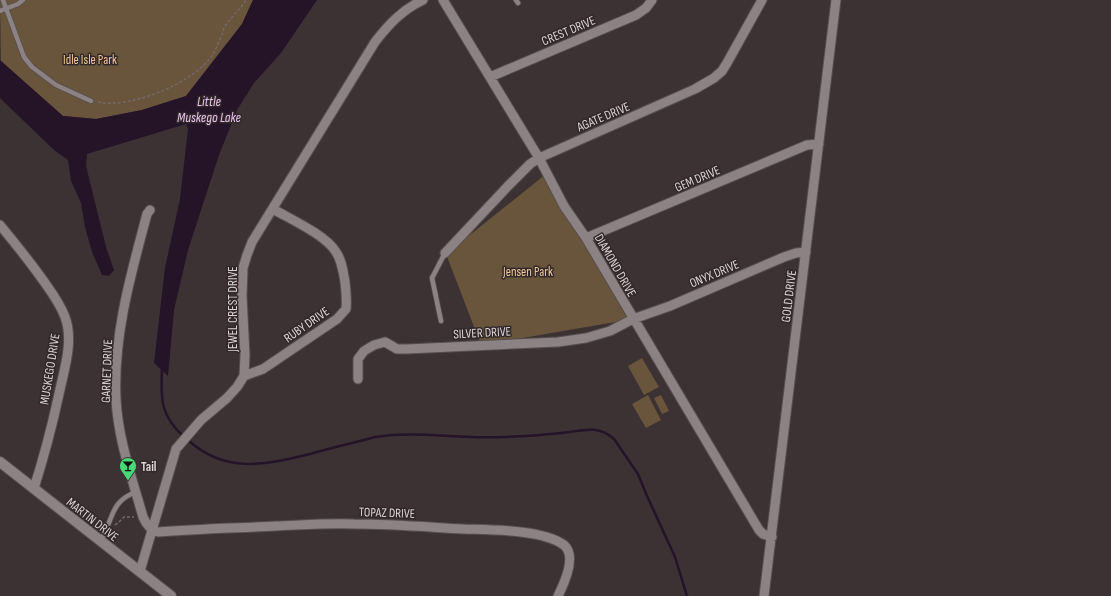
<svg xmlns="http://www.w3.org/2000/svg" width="1111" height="596" font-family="'Sofia Sans Condensed',sans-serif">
<rect width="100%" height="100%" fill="#3c3233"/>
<path fill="#69543c" d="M 0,0 L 253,0 L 242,24 L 186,96 L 142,110 L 96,119 L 63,116 L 1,62 Z
M 546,174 L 633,319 L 481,345 L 446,254 Z
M 642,358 L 659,387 L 644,395 L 628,366 Z
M 648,395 L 661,420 L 646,428 L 632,404 Z
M 661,395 L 669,411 L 662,414 L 654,398 Z"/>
<path fill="#251328" d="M 253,0 L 317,0 L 281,53 L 254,83 L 237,110 L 219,155 L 188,250 L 174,310 L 168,376 L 154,363 L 165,268 L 180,199 L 188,129 L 186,124 L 87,154 L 86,166 L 106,247 L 114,270 L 109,276 L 102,275 L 92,252 L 85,227 L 81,203 L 71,181 L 68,160 L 54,150 L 0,98 L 0,60 L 63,116 L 96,119 L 142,110 L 186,96 L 242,24 Z"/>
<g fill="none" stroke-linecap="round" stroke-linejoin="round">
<path stroke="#251328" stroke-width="2.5" d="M 162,367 C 161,398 159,414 184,437
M 188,440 C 225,474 265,465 310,454 C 331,448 353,443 375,437 C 407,432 438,436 470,437 C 501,438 532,436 562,433 C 582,431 597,424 614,439 L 638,474 L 647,496 L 675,557 L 687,596"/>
<defs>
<path id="lane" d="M 3,0 L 24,57 L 32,67 L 56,85 L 91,101
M 516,0 L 518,3
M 0,11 L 18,4 L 23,0
M 441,321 L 432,278 L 445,253
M 100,541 C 114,520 109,502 136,492"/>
<path id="street" d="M 443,0 L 539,158 L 564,206 L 586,238 L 759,530 L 763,534 L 772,537
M 490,77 L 636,15 L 646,8 L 652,0
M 150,210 L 147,214 C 131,274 113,336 116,399 C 118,439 132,478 143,517 C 146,524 150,530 158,532 C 197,529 237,528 276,526 C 302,525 328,523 354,524 C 391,524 427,527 463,529 C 490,530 542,529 564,545 C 577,556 564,584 558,596
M 0,225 C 14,242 27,258 40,276 C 49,289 59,301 65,317 C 74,341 64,370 59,394 C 52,426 44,457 34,488
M 586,238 L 807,145 L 819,144
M 445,253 L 508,186 L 530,164 L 539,158 L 695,89 L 714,78 L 722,71 L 727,63 L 762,0
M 244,376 L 263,369 L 337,319 L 346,309 C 347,300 346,291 345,282 C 343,271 342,261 336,252 C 326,235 290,219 273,209
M 358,379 L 358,359 L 364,351 L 374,345 L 385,342 L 397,349 L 407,349 L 558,342 L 586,338 L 610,331 L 633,319 L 670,306 L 784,257 L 796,253 L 806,252
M 140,571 L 176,449 L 201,420 L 227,398 L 237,387 L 244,376 L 245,355 L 242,296 L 243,268 L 247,255 L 252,242 L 375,42 C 389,24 402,10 423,0
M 764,596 L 836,0"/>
<path id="secondary" d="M 0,462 L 171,596"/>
</defs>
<use href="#lane" stroke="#564f4f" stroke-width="6"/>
<use href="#street" stroke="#564f4f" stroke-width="11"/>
<use href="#secondary" stroke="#564f4f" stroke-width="12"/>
<path stroke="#72696a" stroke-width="1.5" stroke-dasharray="3 2" stroke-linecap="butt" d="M 98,102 C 130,109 195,83 213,54 C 216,49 219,41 222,35 C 223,32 223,29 225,26 C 231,17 240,10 246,0
M 115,525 L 119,522 L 124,517 L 134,517"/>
<use href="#lane" stroke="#8d8283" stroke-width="4.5"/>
<use href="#street" stroke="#8d8283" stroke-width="9"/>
<use href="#secondary" stroke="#8d8283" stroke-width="10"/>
</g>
<defs>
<symbol id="bar-pin" viewBox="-11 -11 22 30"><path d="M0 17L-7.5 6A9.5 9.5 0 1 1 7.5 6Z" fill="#48d779" stroke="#312829"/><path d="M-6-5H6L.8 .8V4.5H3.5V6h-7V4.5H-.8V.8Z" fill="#111"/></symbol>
</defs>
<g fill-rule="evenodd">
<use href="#bar-pin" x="118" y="456" width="20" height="27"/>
</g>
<g text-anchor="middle" stroke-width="3" stroke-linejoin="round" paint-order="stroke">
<g font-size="13" fill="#dcd6d6" stroke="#312829">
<text transform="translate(568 30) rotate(-23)" y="5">CREST DRIVE</text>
<text transform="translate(603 116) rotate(-23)" y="5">AGATE DRIVE</text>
<text transform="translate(697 178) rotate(-23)" y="5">GEM DRIVE</text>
<text transform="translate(616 265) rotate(60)" y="5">DIAMOND DRIVE</text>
<text transform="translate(714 273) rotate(-23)" y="5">ONYX DRIVE</text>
<text transform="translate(788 296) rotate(-83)" y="5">GOLD DRIVE</text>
<text transform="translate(232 309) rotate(-90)" y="5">JEWEL CREST DRIVE</text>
<text transform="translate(306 324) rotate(-35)" y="5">RUBY DRIVE</text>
<text transform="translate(482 332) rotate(-3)" y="5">SILVER DRIVE</text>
<text transform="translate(49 369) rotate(-81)" y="5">MUSKEGO DRIVE</text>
<text transform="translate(106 371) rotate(-88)" y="5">GARNET DRIVE</text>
<text transform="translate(387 512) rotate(2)" y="5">TOPAZ DRIVE</text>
<text transform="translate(93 519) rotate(38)" y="5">MARTIN DRIVE</text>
</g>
<g font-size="13" fill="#f2c898" stroke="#312829">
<text x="90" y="64">Idle Isle Park</text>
<text x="528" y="276">Jensen Park</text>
</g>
<g font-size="13" font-weight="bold" fill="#dcd6d6" stroke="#312829" text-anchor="start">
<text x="141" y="471">Tail</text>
</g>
<g font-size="14" font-style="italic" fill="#e9c0f0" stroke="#312829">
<text x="209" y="106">Little<tspan x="209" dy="16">Muskego Lake</tspan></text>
</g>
</g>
</svg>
